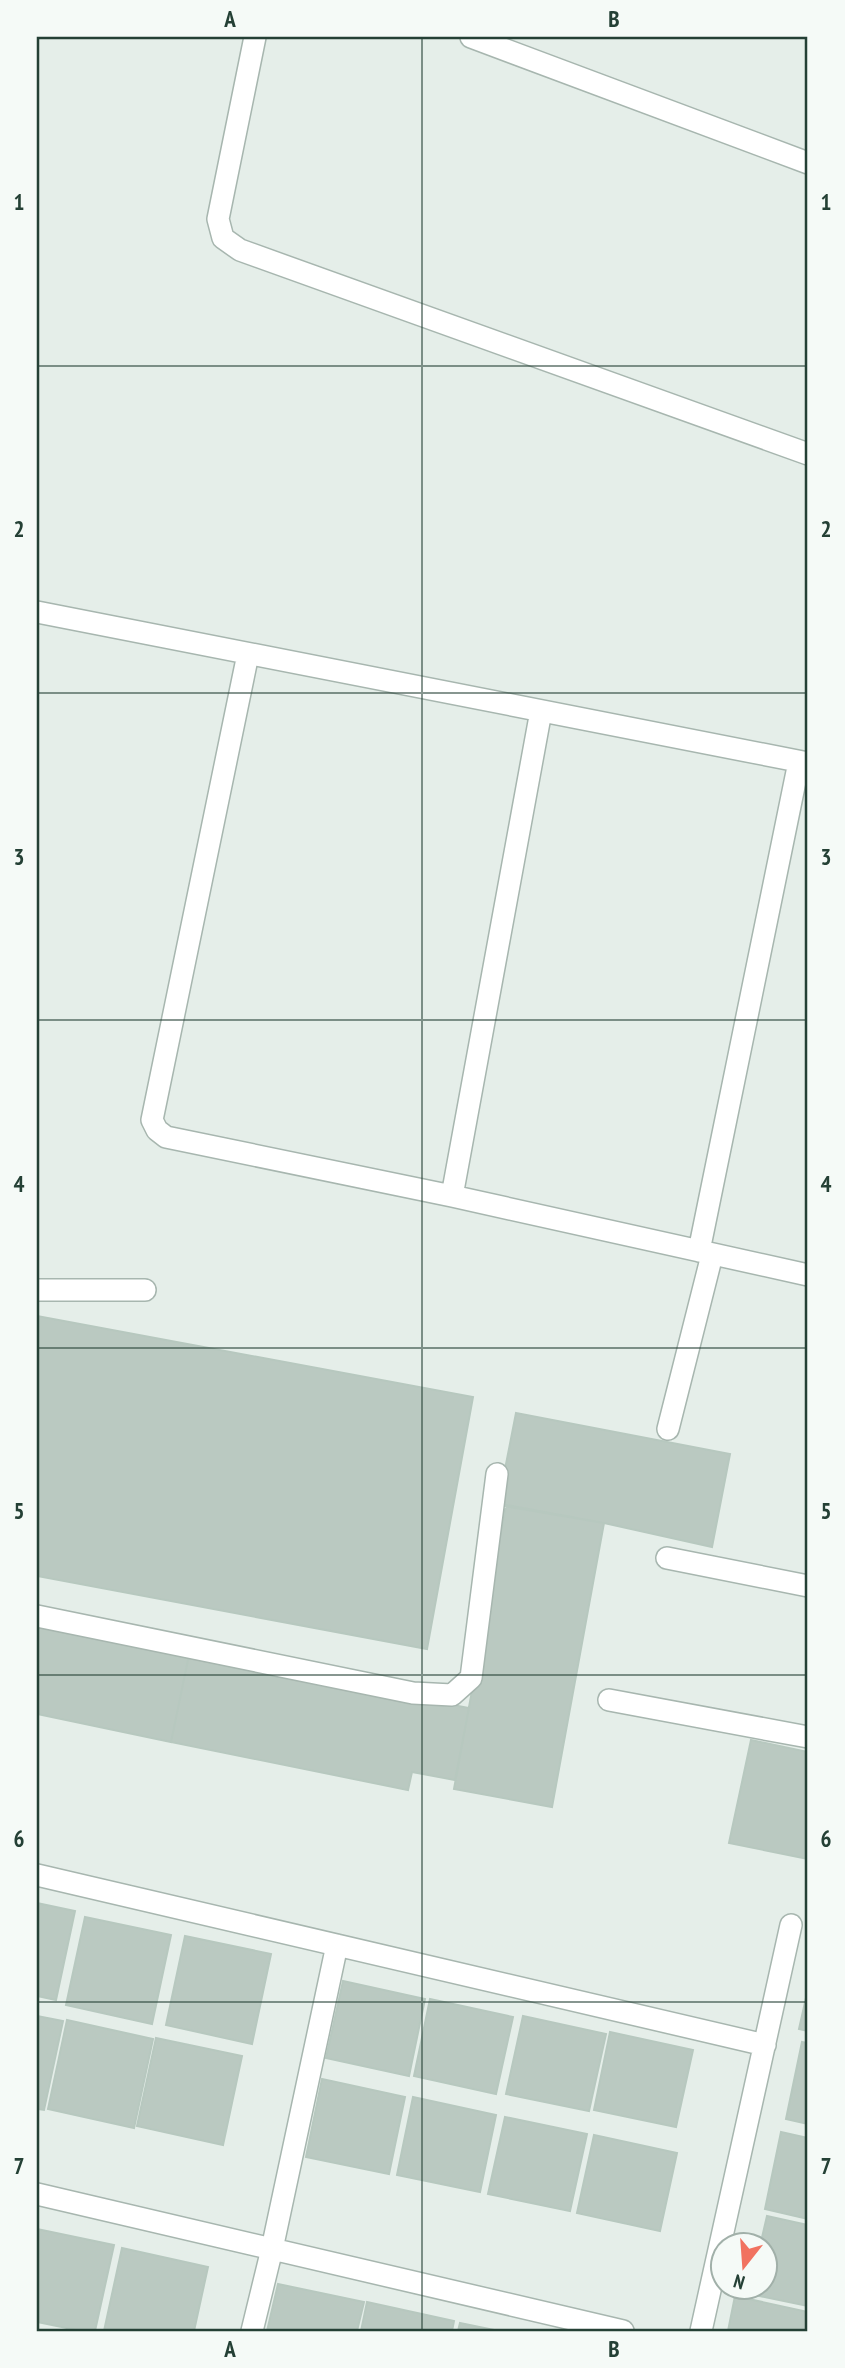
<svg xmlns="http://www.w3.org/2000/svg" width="845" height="2368" font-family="'PT Sans Narrow',sans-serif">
<rect width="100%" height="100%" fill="#e5eee9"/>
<path fill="#bac9c1" stroke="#b7c8bf" stroke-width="2" d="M 37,1316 L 473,1397 L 427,1649 L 37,1576 Z
M 516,1413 L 730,1454 L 712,1547 L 604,1523 L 498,1505 Z
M 506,1505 L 604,1523 L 552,1807 L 454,1789 Z
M 37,1623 L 189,1655 L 171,1742 L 37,1714 Z
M 189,1655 L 469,1708 L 455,1780 L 412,1772 L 408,1790 L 171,1742 Z
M 751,1740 L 808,1752 L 808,1859 L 729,1843 Z
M 37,1903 L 75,1911 L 56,2000 L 37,1996 Z
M 85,1917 L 171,1935 L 152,2024 L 66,2005 Z
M 185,1936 L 271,1954 L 252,2044 L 166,2025 Z
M 343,1981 L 425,1999 L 409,2076 L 326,2058 Z
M 808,1989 L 808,2031 L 799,2029 Z
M 430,1999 L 513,2017 L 496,2094 L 414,2076 Z
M 37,2016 L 63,2021 L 44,2110 L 37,2109 Z
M 523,2016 L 606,2034 L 589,2111 L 506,2094 Z
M 67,2020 L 153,2039 L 134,2128 L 48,2109 Z
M 610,2032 L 693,2050 L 676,2127 L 594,2110 Z
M 156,2038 L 242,2056 L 223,2145 L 137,2126 Z
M 802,2042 L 808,2043 L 808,2124 L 786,2119 Z
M 322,2079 L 405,2097 L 389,2174 L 306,2157 Z
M 413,2097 L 496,2115 L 480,2192 L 397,2175 Z
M 505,2117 L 587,2134 L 570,2211 L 488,2194 Z
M 781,2132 L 808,2138 L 808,2219 L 765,2209 Z
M 594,2135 L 677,2153 L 660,2231 L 577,2213 Z
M 767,2216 L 808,2225 L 808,2306 L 750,2294 L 751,2288 L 764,2288 L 764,2246 L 760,2246 Z
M 37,2229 L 114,2245 L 95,2331 L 81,2331 L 37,2322 Z
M 122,2248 L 208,2267 L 194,2331 L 104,2331 Z
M 278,2284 L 364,2302 L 357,2331 L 267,2331 Z
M 735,2296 L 808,2312 L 808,2331 L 728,2331 Z
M 367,2302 L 454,2321 L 452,2331 L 361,2331 Z
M 460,2323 L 499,2331 L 458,2331 Z"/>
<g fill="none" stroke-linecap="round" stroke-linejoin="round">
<defs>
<path id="lane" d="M 37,1290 L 145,1290
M 37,1616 L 413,1693 L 452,1695 L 471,1678 L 497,1474"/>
<path id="street" d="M 255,37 L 218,219 L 223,238 L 240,250 L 808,454
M 471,37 L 808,163
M 37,612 L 808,763
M 248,654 L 152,1120 L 157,1130 L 166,1137 L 452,1196 L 808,1275
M 452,1196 L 541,711
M 699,1251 L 799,762
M 668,1429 L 712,1255
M 667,1558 L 808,1586
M 609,1700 L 808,1737
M 37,1875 L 765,2045
M 37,2194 L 623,2331
M 252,2331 L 272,2249 L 337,1945
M 701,2331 L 791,1925"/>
</defs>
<use href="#lane" stroke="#a7b6af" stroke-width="24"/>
<use href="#street" stroke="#a7b6af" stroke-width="24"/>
<use href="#lane" stroke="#fff" stroke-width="21"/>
<use href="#street" stroke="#fff" stroke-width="21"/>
</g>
<path fill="none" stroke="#244035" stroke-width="2" stroke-opacity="0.55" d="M 422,37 L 422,2331M 37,366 L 808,366M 37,693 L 808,693M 37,1020 L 808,1020M 37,1348 L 808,1348M 37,1675 L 808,1675M 37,2002 L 808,2002"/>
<rect width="845" height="2368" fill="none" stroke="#f5faf7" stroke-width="77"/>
<g transform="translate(744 2266) rotate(197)"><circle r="33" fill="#f5faf7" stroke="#a1b0a9" stroke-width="2"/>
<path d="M0-5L12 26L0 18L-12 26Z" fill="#f17260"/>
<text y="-10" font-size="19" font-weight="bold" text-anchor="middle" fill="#244035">N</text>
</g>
<rect x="38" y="38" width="768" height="2292" fill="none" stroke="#244035" stroke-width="2.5"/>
<g font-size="23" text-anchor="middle" font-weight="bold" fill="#244035">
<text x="230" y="27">A</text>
<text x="614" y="27">B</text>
<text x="19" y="210">1</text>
<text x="826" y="210">1</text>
<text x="19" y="537">2</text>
<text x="826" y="537">2</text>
<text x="19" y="865">3</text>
<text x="826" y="865">3</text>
<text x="19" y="1192">4</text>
<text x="826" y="1192">4</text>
<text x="19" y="1519">5</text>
<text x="826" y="1519">5</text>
<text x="19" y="1847">6</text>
<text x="826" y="1847">6</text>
<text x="19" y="2174">7</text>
<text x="826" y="2174">7</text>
<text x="230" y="2357">A</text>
<text x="614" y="2357">B</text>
</g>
</svg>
